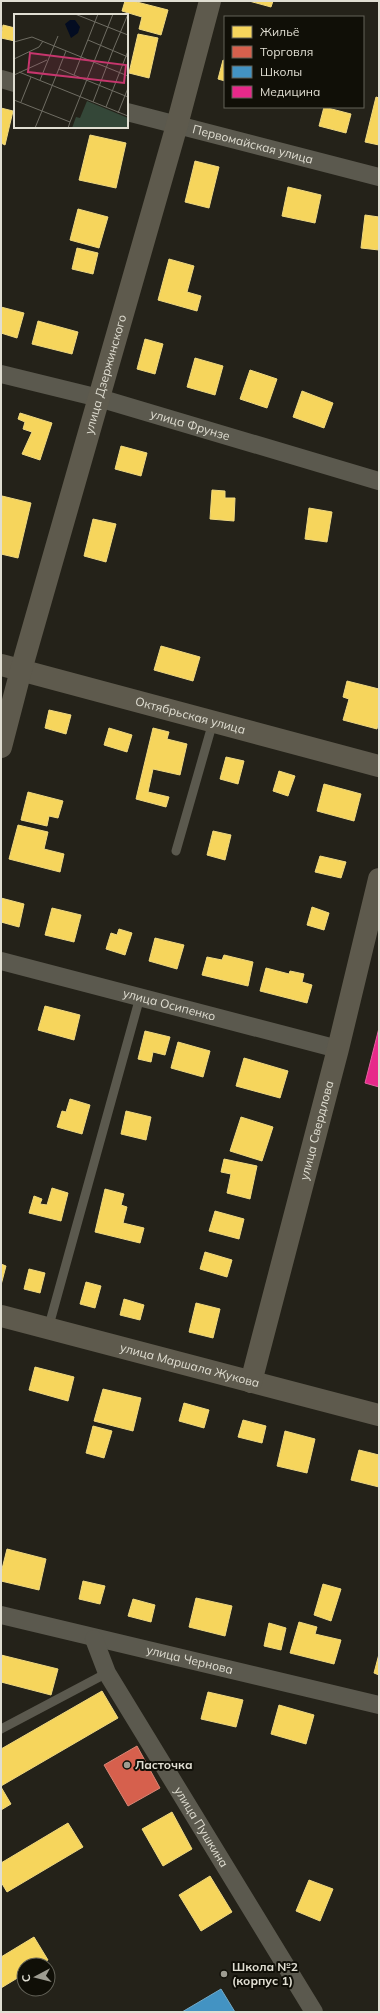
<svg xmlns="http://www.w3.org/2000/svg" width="380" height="2013" font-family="Mulish,sans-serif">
<rect width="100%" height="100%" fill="#242219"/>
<path fill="#f6d55c" stroke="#efd87f" d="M 125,1 L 133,1 L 168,10 L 161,35 L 139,29 L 142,17 L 122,11 Z
M 249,1 L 273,1 L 271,7 Z
M 3,25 L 15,28 L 15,41 L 1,38 Z
M 138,34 L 158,38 L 149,78 L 129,73 Z
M 223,60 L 225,61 L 225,81 L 218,79 Z
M 376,97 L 379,98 L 379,145 L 365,142 Z
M 324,107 L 351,114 L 346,133 L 319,126 Z
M 1,108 L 13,111 L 5,145 L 1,143 Z
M 90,135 L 126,143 L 116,188 L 79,180 Z
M 195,161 L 219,167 L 209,208 L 185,202 Z
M 288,187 L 321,195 L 315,223 L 282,216 Z
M 78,209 L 108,217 L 99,248 L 70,240 Z
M 365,215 L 379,217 L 379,250 L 361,248 Z
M 77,248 L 98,253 L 93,274 L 72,269 Z
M 169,259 L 194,266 L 187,292 L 201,296 L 197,311 L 158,300 Z
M 1,307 L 24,313 L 17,338 L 1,333 Z
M 38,321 L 78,332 L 72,354 L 32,344 Z
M 145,339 L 163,344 L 155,374 L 137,369 Z
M 195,358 L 223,366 L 215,395 L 187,387 Z
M 250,370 L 277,379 L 267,408 L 240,399 Z
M 302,391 L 333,403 L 324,428 L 293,417 Z
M 20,413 L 52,423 L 40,460 L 22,454 L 32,432 L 23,429 L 25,422 L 18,419 Z
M 121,446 L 147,453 L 141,476 L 115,469 Z
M 212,490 L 225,491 L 225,498 L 235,498 L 234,521 L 210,519 Z
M 2,496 L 31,503 L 18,558 L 1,554 Z
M 309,508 L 332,512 L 327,542 L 305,539 Z
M 93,519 L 116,524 L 106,562 L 84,556 Z
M 161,646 L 200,657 L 193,681 L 154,670 Z
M 347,681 L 379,689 L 379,720 L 377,729 L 343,720 L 349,699 L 343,697 Z
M 49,710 L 71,715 L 66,734 L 45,728 Z
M 109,728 L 132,735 L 127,752 L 104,745 Z
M 153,728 L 169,732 L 167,739 L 187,744 L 180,775 L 153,769 L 148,792 L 169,797 L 166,807 L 136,799 Z
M 226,757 L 244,761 L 238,784 L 220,779 Z
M 279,771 L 295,776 L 288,796 L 273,791 Z
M 324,784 L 361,794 L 354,821 L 317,811 Z
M 28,792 L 63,801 L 58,818 L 49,816 L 47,826 L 21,820 Z
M 18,825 L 48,832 L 44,849 L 64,854 L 60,872 L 9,859 Z
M 213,831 L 231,835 L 225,860 L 207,855 Z
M 320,856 L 346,862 L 341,878 L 315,872 Z
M 1,898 L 24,904 L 19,927 L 1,922 Z
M 312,907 L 329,913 L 324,930 L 307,925 Z
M 52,908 L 81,915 L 74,942 L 45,935 Z
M 119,929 L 132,933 L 125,955 L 106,949 L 111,933 L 117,935 Z
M 155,938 L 184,945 L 177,969 L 149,961 Z
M 224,955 L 253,962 L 248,986 L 202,975 L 207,957 L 222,960 Z
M 266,968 L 289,974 L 290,971 L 304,974 L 302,982 L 312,985 L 307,1003 L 260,991 Z
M 45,1006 L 80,1015 L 74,1040 L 38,1030 Z
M 145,1031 L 170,1037 L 165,1055 L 153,1052 L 151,1062 L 138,1059 Z
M 178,1042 L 210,1051 L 203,1077 L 171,1068 Z
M 244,1058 L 288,1071 L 280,1098 L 236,1086 Z
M 70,1099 L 90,1105 L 82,1134 L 57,1127 L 62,1111 L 66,1112 Z
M 126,1111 L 151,1117 L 146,1140 L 121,1134 Z
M 241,1117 L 273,1127 L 262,1161 L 230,1151 Z
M 224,1159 L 257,1166 L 250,1199 L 227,1193 L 231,1174 L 221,1172 Z
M 52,1188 L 68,1193 L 61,1221 L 29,1213 L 34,1196 L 42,1199 L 40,1204 L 47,1205 Z
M 105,1189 L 124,1194 L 121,1205 L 127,1207 L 123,1223 L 144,1228 L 140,1243 L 95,1232 Z
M 215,1211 L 244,1219 L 239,1239 L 209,1231 Z
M 205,1252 L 232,1260 L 227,1277 L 200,1269 Z
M 1,1264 L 6,1266 L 1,1285 Z
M 29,1269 L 45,1273 L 40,1293 L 24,1289 Z
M 86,1282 L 101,1286 L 95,1308 L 80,1304 Z
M 124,1299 L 144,1305 L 140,1320 L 120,1315 Z
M 196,1303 L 220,1309 L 213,1338 L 189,1332 Z
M 35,1367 L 74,1377 L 68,1401 L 29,1390 Z
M 103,1389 L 141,1398 L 133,1431 L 94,1421 Z
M 184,1403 L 209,1410 L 204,1428 L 179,1421 Z
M 243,1420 L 266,1426 L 262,1443 L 238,1437 Z
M 93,1426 L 112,1431 L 104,1458 L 86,1453 Z
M 285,1431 L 315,1439 L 307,1473 L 277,1466 Z
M 359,1450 L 379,1455 L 379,1487 L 351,1480 Z
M 7,1549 L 46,1559 L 39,1590 L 1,1581 L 1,1573 Z
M 83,1581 L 105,1586 L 100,1604 L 79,1599 Z
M 323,1584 L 341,1589 L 331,1621 L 314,1615 Z
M 196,1598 L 232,1606 L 225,1636 L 189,1627 Z
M 133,1599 L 155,1605 L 151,1622 L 128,1616 Z
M 299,1622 L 317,1627 L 315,1634 L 341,1640 L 334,1664 L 290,1653 Z
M 269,1623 L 286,1628 L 281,1650 L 264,1646 Z
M 379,1654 L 379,1675 L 374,1673 Z
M 1,1655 L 58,1669 L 51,1695 L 1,1682 Z
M 102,1691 L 118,1718 L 1,1786 L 1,1749 Z
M 208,1692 L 243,1700 L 236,1727 L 201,1719 Z
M 279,1705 L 314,1715 L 306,1744 L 271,1734 Z
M 1,1787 L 11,1804 L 1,1810 Z
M 172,1812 L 192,1849 L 163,1866 L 142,1829 Z
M 68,1823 L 83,1847 L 7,1892 L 1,1882 L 1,1863 Z
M 210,1876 L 232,1912 L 201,1931 L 179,1895 Z
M 309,1880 L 333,1889 L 320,1921 L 296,1911 Z
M 34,1937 L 48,1960 L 39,1965 L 24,1965 L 24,1974 L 1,1988 L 1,1957 Z"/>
<path fill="#d6604d" stroke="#d98675" d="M 137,1746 L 160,1788 L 128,1806 L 104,1765 Z"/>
<path fill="#4393c3" stroke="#72aac8" d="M 221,1989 L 235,2012 L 182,2012 Z"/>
<path fill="#e7298a" stroke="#e55fa0" d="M 379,1028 L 379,1087 L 365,1083 Z"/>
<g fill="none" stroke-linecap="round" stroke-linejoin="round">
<path stroke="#5b594e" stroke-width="9" d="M 176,851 L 213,722
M 48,1329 L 140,997
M 1,1729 L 107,1673"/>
<g stroke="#5b594e" stroke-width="18">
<path d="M 1,79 L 15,83"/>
<path id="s1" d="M 127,112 L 379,177"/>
<path id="s2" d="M 1,374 L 99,398 L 379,481"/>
<path id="s3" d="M 1,961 L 338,1049"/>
<path id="s4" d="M 1,1615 L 379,1705"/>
<path id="s5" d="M 94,1639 L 107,1673 L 314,2012"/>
</g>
<g stroke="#5e5a4d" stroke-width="22">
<path id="s6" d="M 1,665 L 379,766"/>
<path id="s7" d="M 1,747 L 21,670 L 177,125 L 210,1"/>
<path id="s8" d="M 1,1316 L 379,1415"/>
<path id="s9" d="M 251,1382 L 338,1049 L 379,879"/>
</g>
</g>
<g fill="#9e9c91" stroke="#100f07" stroke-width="1.5">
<circle cx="127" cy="1765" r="4"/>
<circle cx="224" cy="1974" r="4"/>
</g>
<g text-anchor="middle" stroke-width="4" stroke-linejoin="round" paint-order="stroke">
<g font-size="12" fill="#e0ded2" stroke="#100f07">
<text dy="4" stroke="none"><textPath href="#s1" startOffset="130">Первомайская улица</textPath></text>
<text dy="4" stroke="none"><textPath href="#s7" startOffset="387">улица Дзержинского</textPath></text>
<text dy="4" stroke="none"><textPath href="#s2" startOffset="196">улица Фрунзе</textPath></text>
<text dy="4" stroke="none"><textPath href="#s6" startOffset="196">Октябрьская улица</textPath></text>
<text dy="4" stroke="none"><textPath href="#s3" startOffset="174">улица Осипенко</textPath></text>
<text dy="4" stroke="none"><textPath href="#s9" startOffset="260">улица Свердлова</textPath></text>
<text dy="4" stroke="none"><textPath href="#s8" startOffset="195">улица Маршала Жукова</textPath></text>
<text dy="4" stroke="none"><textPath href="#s4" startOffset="194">улица Чернова</textPath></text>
<text dy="4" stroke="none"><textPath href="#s5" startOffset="217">улица Пушкина</textPath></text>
</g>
<g font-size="12" font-weight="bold" fill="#e0ded2" stroke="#100f07" text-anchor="start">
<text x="135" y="1769">Ласточка</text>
<text x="232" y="1971">Школа №2<tspan x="232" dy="14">(корпус 1)</tspan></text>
</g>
</g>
<g transform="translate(14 14)">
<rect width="114" height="114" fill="#242219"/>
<path d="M 73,87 L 114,104 L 114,114 L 58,114 L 62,103 L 66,104 Z" fill="#344738"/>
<path d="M 56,6 L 61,6 L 66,13 L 64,19 L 57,24 L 51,10 Z" fill="#030c21"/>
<path fill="none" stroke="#6f6d63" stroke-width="1" d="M 61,0 L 114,21M 74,26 L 114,43M 0,28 L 18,23 L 114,62M 99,36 L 114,0M 0,45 L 25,33 L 29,27M 45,55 L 114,83M 5,58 L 114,102M 0,61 L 33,46M 60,61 L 84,0M 26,66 L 44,22M 0,86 L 56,108 L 54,114M 7,88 L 17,63M 79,88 L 99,36M 92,93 L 114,37M 28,97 L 52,37M 104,99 L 114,74M 56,108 L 99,0M 21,114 L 28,97"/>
<path fill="#c6366d" fill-opacity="0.15" stroke="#c6366d" stroke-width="2" d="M 16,39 L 112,51 L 110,69 L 14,58 Z"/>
<rect width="114" height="114" fill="none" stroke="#e0ded2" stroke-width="2"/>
</g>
<rect width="380" height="2013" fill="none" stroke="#e0ded2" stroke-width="4"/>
<rect x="224" y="16" width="140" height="92" fill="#100f07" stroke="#636258"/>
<rect x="232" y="26" width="20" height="12" fill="#f6d55c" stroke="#636258"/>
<text x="260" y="36" font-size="12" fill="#e0ded2">Жильё</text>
<rect x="232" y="46" width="20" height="12" fill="#d6604d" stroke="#636258"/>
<text x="260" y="56" font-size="12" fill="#e0ded2">Торговля</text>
<rect x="232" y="66" width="20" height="12" fill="#4393c3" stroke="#636258"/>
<text x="260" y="76" font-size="12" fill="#e0ded2">Школы</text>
<rect x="232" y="86" width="20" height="12" fill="#e7298a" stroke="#636258"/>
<text x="260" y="96" font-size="12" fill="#e0ded2">Медицина</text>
<g transform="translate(36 1977) rotate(263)"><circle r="19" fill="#100f07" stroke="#636258"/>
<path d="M0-3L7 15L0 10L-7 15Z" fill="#9e9c91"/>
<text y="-6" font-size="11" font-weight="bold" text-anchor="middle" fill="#e0ded2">С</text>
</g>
</svg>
